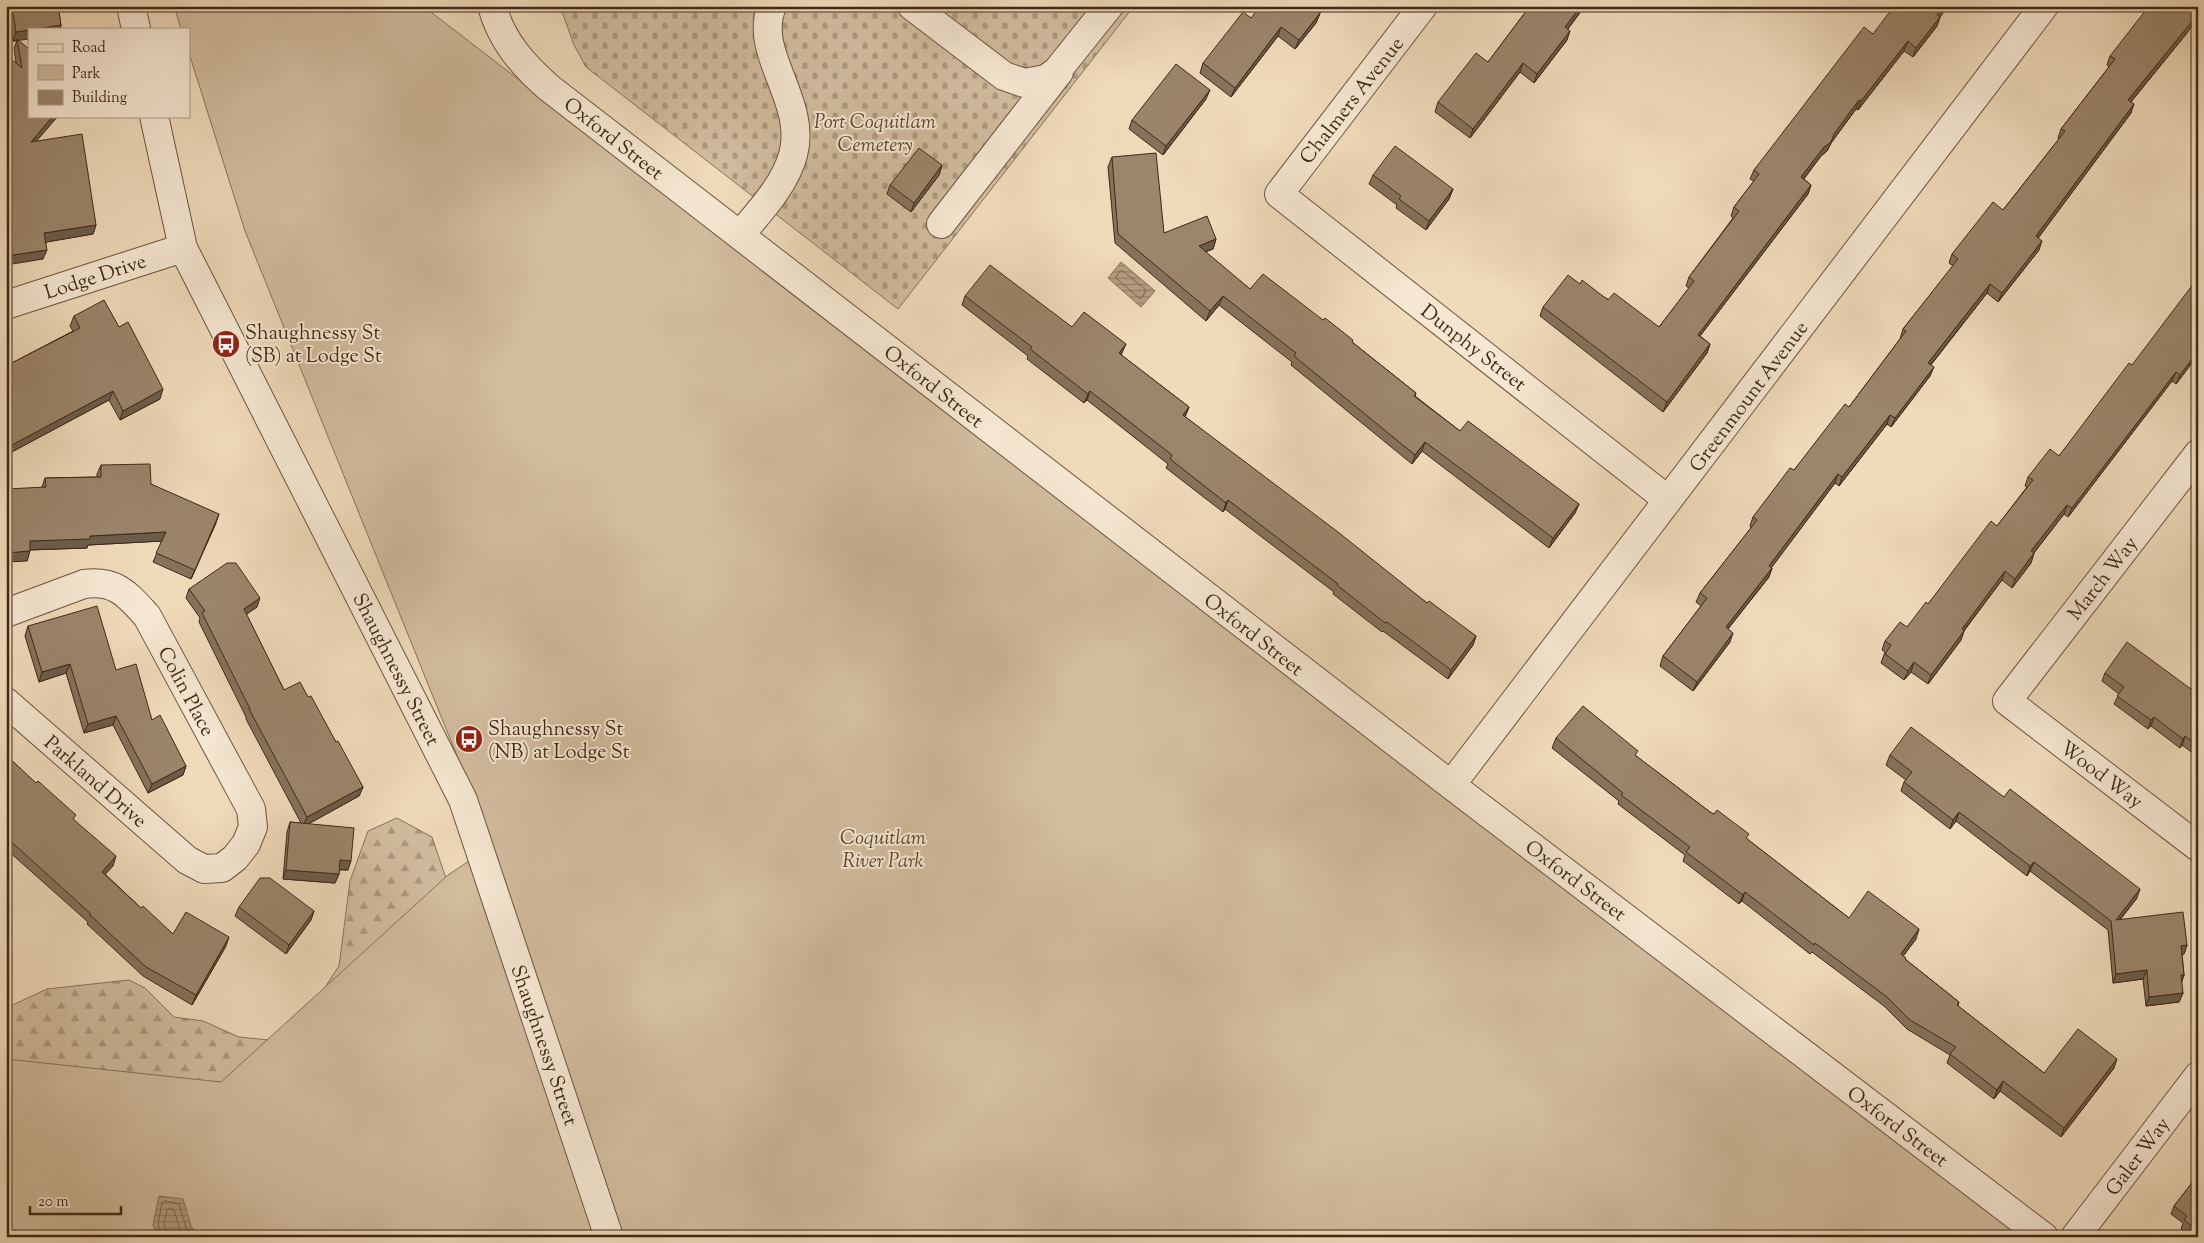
<svg xmlns="http://www.w3.org/2000/svg" width="2204" height="1243" font-family="'Sorts Mill Goudy',serif">
<defs>
<pattern id="forest-firs" width="22" height="20" patternUnits="userSpaceOnUse" patternTransform="scale(1.25)"><rect width="22" height="20" fill="#d1bc9e"/><path d="M5 1l3.5 6h-7zM16 11l3.5 6h-7z" fill="#ab9980"/></pattern>
<pattern id="cemetery-stones" width="16" height="16" patternUnits="userSpaceOnUse" patternTransform="scale(1.25)"><rect width="16" height="16" fill="#d1bc9e"/><path d="M2 7V4a2 2 0 0 1 4 0v3zM10 15v-3a2 2 0 0 1 4 0v3z" fill="#ab9980"/></pattern>
<pattern id="water-rules" width="6" height="5" patternUnits="userSpaceOnUse" patternTransform="scale(1.25)"><rect width="6" height="5" fill="#b49e82"/><path d="M0 2.5h6" fill="none" stroke="#948169"/></pattern>
</defs>
<rect width="100%" height="100%" fill="#efdaba"/>
<filter id="stains"><feTurbulence type="fractalNoise" baseFrequency=".004" numOctaves="4"/><feColorMatrix values="0 0 0 0 .2 0 0 0 0 .09 0 0 0 0 .02 0 0 0 .5 -.17"/></filter>
<radialGradient id="worn" r=".72"><stop offset=".6" stop-color="#630" stop-opacity="0"/><stop offset="1" stop-color="#630" stop-opacity=".3"/></radialGradient>
<path fill="url(#forest-firs)" stroke="#88725a" d="M 397,818 L 432,837 L 455,905 L 480,959 L 6,1237 L 6,1008 L 47,989 L 129,980 L 145,988 L 174,1017 L 203,1021 L 239,1037 L 289,1042 L 339,966 L 350,881 L 368,831 Z"/>
<path fill="url(#cemetery-stones)" stroke="#88725a" d="M 560,6 L 1134,6 L 898,309 L 586,67 L 574,45 Z"/>
<path fill="#d1bc9e" stroke="#88725a" d="M 174,6 L 423,6 L 2024,1237 L 6,1237 L 6,1059 L 221,1082 L 448,875 L 493,845 L 245,231 L 189,53 L 189,29 L 181,29 Z"/>
<path fill="url(#water-rules)" stroke="#866f57" d="M 1121,262 L 1155,291 L 1141,307 L 1108,278 Z
M 159,1196 L 183,1199 L 191,1226 L 199,1237 L 158,1237 L 153,1225 Z"/>
<g fill="none" stroke-linecap="round" stroke-linejoin="round">
<path stroke="#7a644c" stroke-width="1" d="M 1120,271 L 1123,271 L 1146,290 L 1142,298 L 1139,298 L 1116,278 Z
M 162,1237 L 158,1224 L 162,1203 L 165,1201 L 179,1204 L 186,1228 L 193,1237
M 168,1237 L 164,1223 L 167,1210 L 170,1208 L 174,1210 L 180,1230 L 185,1237"/>
<defs>
<path id="minor" d="M 131,6 L 136,29
M 492,6 C 501,40 522,64 548,87 L 1451,785 L 2044,1237
M 912,6 L 1004,76 L 1024,83 L 1046,79 L 1057,71 L 1109,6
M 1423,6 L 1279,194 L 1668,500
M 154,116 L 183,248 L 463,800 L 609,1237
M 941,224 L 1059,72
M 740,235 C 759,212 785,185 793,155 C 808,101 752,53 772,6
M 6,305 L 183,248
M 2198,454 L 2007,701 L 2198,847
M 6,613 L 84,584 C 116,580 127,594 147,616 L 251,809 L 253,827 L 246,844 L 235,858 L 222,868 L 204,869 L 187,860 L 6,702
M 1451,785 L 2044,6
M 2075,1237 L 2198,1076"/>
</defs>
<use href="#minor" stroke="#6c553f" stroke-width="30"/>
<use href="#minor" stroke="#f5e7d2" stroke-width="28"/>
</g>
<path fill="#85725c" stroke="#402916" d="M 7,6 L 58,6 L 61,25 L 60,29 L 29,29 L 19,40 L 29,116 L 58,116 L 36,141 L 96,225 L 93,234 L 46,242 L 43,259 L 14,48 L 17,41 L 13,41 Z
M 1325,6 L 1320,13 L 1316,23 L 1295,49 L 1278,36 L 1231,97 L 1200,73 L 1203,63 L 1251,18 Z
M 1530,6 L 1585,6 L 1568,29 L 1567,40 L 1534,83 L 1520,72 L 1470,138 L 1435,112 L 1438,102 L 1488,62 Z
M 1948,6 L 1940,17 L 1937,26 L 1913,57 L 1904,51 L 1858,110 L 1856,109 L 1831,143 L 1827,151 L 1821,156 L 1804,179 L 1811,185 L 1808,194 L 1700,336 L 1710,344 L 1707,353 L 1663,412 L 1540,316 L 1543,307 L 1580,284 L 1659,327 L 1689,288 L 1686,286 L 1689,277 L 1733,218 L 1731,216 L 1734,207 L 1754,181 L 1750,179 L 1754,170 L 1873,34 Z
M 2187,33 L 2131,102 L 2131,113 L 2038,238 L 2039,250 L 1998,302 L 1987,293 L 1931,365 L 1930,376 L 1891,427 L 1887,424 L 1839,486 L 1835,483 L 1771,567 L 1772,568 L 1769,577 L 1728,629 L 1730,642 L 1693,691 L 1660,666 L 1663,656 L 1701,606 L 1696,602 L 1700,593 L 1751,528 L 1750,526 L 1753,517 L 1849,407 L 1900,339 L 1903,329 L 1953,266 L 1949,263 L 1952,254 L 2003,210 L 2059,139 L 2058,138 L 2061,129 L 2109,67 L 2107,65 L 2110,56 Z
M 1206,99 L 1163,155 L 1129,129 L 1132,120 Z
M 1112,157 L 1164,233 L 1216,239 L 1213,249 L 1205,252 L 1250,289 L 1323,320 L 1352,342 L 1416,393 L 1415,396 L 1460,431 L 1579,504 L 1575,513 L 1549,548 L 1422,451 L 1412,464 L 1291,365 L 1292,362 L 1219,305 L 1206,321 L 1115,243 L 1108,167 Z
M 942,165 L 939,175 L 911,212 L 887,194 L 890,185 Z
M 1373,175 L 1453,189 L 1449,199 L 1426,230 L 1396,208 L 1397,205 L 1369,184 Z
M 965,296 L 1072,327 L 1122,353 L 1121,355 L 1189,407 L 1185,417 L 1427,603 L 1476,636 L 1473,645 L 1448,679 L 1383,631 L 1382,632 L 1333,594 L 1334,592 L 1225,509 L 1223,512 L 1166,468 L 1168,464 L 1087,400 L 1084,403 L 1027,359 L 1028,356 L 962,305 Z
M 74,316 L 119,327 L 160,399 L 120,420 L 109,400 L 6,455 L 6,366 L 73,331 L 70,326 Z
M 2198,355 L 2176,384 L 2172,381 L 2068,517 L 2064,514 L 2034,553 L 2031,563 L 2012,588 L 2002,580 L 1964,631 L 1961,640 L 1928,684 L 1911,672 L 1904,680 L 1881,663 L 1885,652 L 1882,650 L 1885,641 L 1907,627 L 1928,604 L 1997,526 L 2027,487 L 2025,486 L 2028,477 L 2059,456 L 2132,365 Z
M 101,465 L 151,484 L 216,523 L 191,579 L 153,562 L 162,541 L 88,545 L 87,548 L 30,550 L 27,561 L 42,487 L 45,478 L 97,477 L 97,474 Z
M 2198,581 L 2198,595 L 2193,592 Z
M 189,589 L 257,607 L 246,614 L 284,690 L 308,697 L 336,742 L 363,787 L 359,796 L 308,824 L 348,870 L 339,870 L 339,874 L 335,883 L 283,879 L 287,832 L 290,822 L 301,823 L 246,719 L 246,717 L 199,622 L 200,618 L 186,598 Z
M 28,626 L 116,670 L 186,766 L 183,775 L 148,793 L 113,725 L 84,733 L 66,673 L 39,682 L 25,636 Z
M 2105,673 L 2191,689 L 2198,681 L 2198,757 L 2182,745 L 2180,748 L 2151,726 L 2148,729 L 2114,704 L 2119,694 L 2102,681 Z
M 1556,738 L 1636,756 L 1710,812 L 1747,839 L 1849,918 L 1916,939 L 1903,956 L 1905,959 L 1959,1002 L 1958,1006 L 2044,1073 L 2114,1068 L 2061,1137 L 2000,1091 L 1994,1099 L 1947,1063 L 1950,1055 L 1907,1029 L 1884,1006 L 1812,952 L 1810,954 L 1742,901 L 1739,904 L 1683,861 L 1685,855 L 1618,804 L 1619,801 L 1552,748 Z
M 6,755 L 74,820 L 113,866 L 105,874 L 141,908 L 173,934 L 226,946 L 192,1005 L 143,976 L 87,924 L 88,922 L 6,849 Z
M 1890,755 L 2137,898 L 2120,920 L 2187,945 L 2184,954 L 2182,954 L 2184,975 L 2181,983 L 2183,993 L 2179,1002 L 2146,1006 L 2143,979 L 2113,983 L 2108,930 L 2030,871 L 2027,876 L 1956,821 L 1950,829 L 1901,791 L 1904,782 L 1906,780 L 1886,765 Z
M 239,907 L 314,911 L 311,920 L 286,954 L 235,916 Z
M 2198,1175 L 2198,1237 L 2191,1237 L 2181,1229 L 2183,1223 L 2171,1214 L 2174,1206 Z"/>
<path fill="#6c5d4b" stroke="#402916" d="M 1321,6 L 1325,6 L 1314,21 L 1317,12 Z
M 1581,6 L 1585,6 L 1562,36 L 1565,27 Z
M 1944,6 L 1948,6 L 1934,24 L 1937,15 Z
M 1320,13 L 1316,23 L 1295,49 L 1299,40 Z
M 2198,14 L 2198,18 L 2187,33 L 2125,109 L 2128,100 Z
M 1940,17 L 1937,26 L 1913,57 L 1916,48 Z
M 61,25 L 60,29 L 36,29 Z
M 1281,27 L 1278,36 L 1231,97 L 1235,88 Z
M 29,30 L 29,39 L 13,41 L 16,32 Z
M 1570,31 L 1567,40 L 1534,83 L 1537,74 Z
M 1908,41 L 1904,51 L 1858,110 L 1861,101 Z
M 1523,63 L 1520,72 L 1470,138 L 1473,129 Z
M 1210,90 L 1206,99 L 1163,155 L 1166,146 Z
M 1859,100 L 1856,109 L 1831,143 L 1827,151 L 1821,156 L 1798,186 L 1801,177 Z
M 2134,104 L 2131,113 L 2033,245 L 2036,236 Z
M 53,116 L 58,116 L 28,151 L 31,142 Z
M 942,165 L 939,175 L 911,212 L 914,203 Z
M 1811,185 L 1808,194 L 1694,344 L 1698,335 Z
M 1453,189 L 1449,199 L 1426,230 L 1429,221 Z
M 96,225 L 93,234 L 41,243 L 44,233 Z
M 1216,239 L 1213,249 L 1195,255 L 1199,246 Z
M 2042,241 L 2039,250 L 1998,302 L 2002,293 Z
M 47,250 L 43,259 L 6,265 L 6,256 Z
M 1990,284 L 1987,293 L 1925,372 L 1928,363 Z
M 1223,296 L 1219,305 L 1206,321 L 1210,311 Z
M 1126,344 L 1122,353 L 1115,362 L 1119,353 Z
M 1710,344 L 1707,353 L 1663,412 L 1667,402 Z
M 2198,351 L 2198,355 L 2176,384 L 2180,375 Z
M 1934,367 L 1930,376 L 1891,427 L 1895,418 Z
M 2176,372 L 2172,381 L 2068,517 L 2072,508 Z
M 163,389 L 160,399 L 120,420 L 123,411 Z
M 113,391 L 109,400 L 6,455 L 6,451 L 8,447 Z
M 1090,391 L 1087,400 L 1084,403 L 1088,394 Z
M 1189,407 L 1185,417 L 1183,415 Z
M 1890,415 L 1887,424 L 1839,486 L 1842,477 Z
M 1425,442 L 1422,451 L 1412,464 L 1415,455 Z
M 1838,474 L 1835,483 L 1766,575 L 1769,566 Z
M 1228,500 L 1225,509 L 1223,512 L 1226,503 Z
M 1579,504 L 1575,513 L 1549,548 L 1553,538 Z
M 2067,505 L 2064,514 L 2028,560 L 2031,551 Z
M 219,514 L 216,523 L 191,579 L 195,570 Z
M 166,532 L 162,541 L 88,545 L 87,548 L 26,550 L 30,541 L 90,536 Z
M 30,551 L 27,561 L 6,562 L 6,553 Z
M 2034,553 L 2031,563 L 2012,588 L 2015,579 Z
M 1772,568 L 1769,577 L 1722,636 L 1726,627 Z
M 2005,571 L 2002,580 L 1958,638 L 1962,629 Z
M 260,598 L 257,607 L 240,619 L 244,609 Z
M 1964,631 L 1961,640 L 1928,684 L 1931,675 Z
M 1733,633 L 1730,642 L 1693,691 L 1697,682 Z
M 1476,636 L 1473,645 L 1448,679 L 1451,670 Z
M 1914,662 L 1911,672 L 1904,680 L 1908,671 Z
M 70,664 L 66,673 L 39,682 L 42,672 Z
M 116,716 L 113,725 L 84,733 L 88,724 Z
M 2154,717 L 2151,726 L 2148,729 L 2151,720 Z
M 2185,736 L 2182,745 L 2180,748 L 2183,739 Z
M 186,766 L 183,775 L 148,793 L 152,784 Z
M 363,787 L 359,796 L 303,827 L 307,817 Z
M 1959,812 L 1956,821 L 1950,829 L 1953,820 Z
M 116,856 L 113,866 L 99,881 L 102,872 Z
M 340,860 L 351,861 L 348,870 L 337,869 Z
M 2034,862 L 2030,871 L 2027,876 L 2030,866 Z
M 286,870 L 339,874 L 335,883 L 283,879 Z
M 2140,889 L 2137,898 L 2112,929 L 2116,920 Z
M 1745,892 L 1742,901 L 1739,904 L 1743,895 Z
M 314,911 L 311,920 L 286,954 L 289,945 Z
M 1919,929 L 1916,939 L 1898,963 L 1901,954 Z
M 229,937 L 226,946 L 192,1005 L 196,995 Z
M 2187,945 L 2184,954 L 2178,955 L 2181,946 Z
M 2147,970 L 2143,979 L 2113,983 L 2116,974 Z
M 2181,975 L 2184,975 L 2181,984 Z
M 2183,993 L 2179,1002 L 2146,1006 L 2149,997 Z
M 2117,1059 L 2114,1068 L 2061,1137 L 2064,1128 Z
M 2003,1081 L 2000,1091 L 1994,1099 L 1997,1090 Z"/>
<path fill="#9b856b" stroke="#402916" d="M 12,6 L 58,6 L 61,25 L 36,29 L 29,29 L 29,30 L 16,32 Z
M 1260,6 L 1321,6 L 1317,12 L 1320,13 L 1299,40 L 1281,27 L 1235,88 L 1203,63 L 1243,12 L 1251,18 Z
M 1530,6 L 1581,6 L 1565,27 L 1570,31 L 1537,74 L 1523,63 L 1473,129 L 1438,102 L 1476,53 L 1488,62 Z
M 1894,6 L 1944,6 L 1937,15 L 1940,17 L 1916,48 L 1908,41 L 1861,101 L 1859,100 L 1834,134 L 1831,142 L 1824,147 L 1801,177 L 1811,185 L 1698,335 L 1710,344 L 1667,402 L 1543,307 L 1568,275 L 1580,284 L 1582,280 L 1608,300 L 1614,293 L 1659,327 L 1694,281 L 1689,277 L 1739,211 L 1734,207 L 1759,174 L 1754,170 L 1864,27 L 1873,34 Z
M 2149,6 L 2198,6 L 2198,14 L 2128,100 L 2134,104 L 2036,236 L 2042,241 L 2002,293 L 1990,284 L 1928,363 L 1934,367 L 1895,418 L 1890,415 L 1842,477 L 1838,474 L 1769,566 L 1772,568 L 1726,627 L 1733,633 L 1697,682 L 1663,656 L 1707,598 L 1700,593 L 1757,520 L 1753,517 L 1790,468 L 1794,470 L 1845,404 L 1849,407 L 1906,331 L 1903,329 L 1958,259 L 1952,254 L 1993,202 L 2003,210 L 2065,131 L 2061,129 L 2115,59 L 2110,56 Z
M 17,39 L 29,49 L 29,116 L 53,116 L 31,142 L 82,134 L 96,225 L 44,233 L 47,250 L 6,256 L 6,55 L 22,68 Z
M 1176,64 L 1210,90 L 1166,146 L 1132,120 Z
M 1395,146 L 1453,189 L 1429,221 L 1399,199 L 1401,196 L 1373,175 Z
M 919,148 L 942,165 L 914,203 L 890,185 Z
M 1156,153 L 1164,233 L 1207,216 L 1216,239 L 1199,246 L 1250,289 L 1263,274 L 1323,320 L 1325,318 L 1353,340 L 1352,342 L 1416,393 L 1414,396 L 1460,431 L 1468,421 L 1579,504 L 1553,538 L 1425,442 L 1415,455 L 1294,356 L 1296,353 L 1223,296 L 1210,311 L 1118,234 L 1112,157 Z
M 990,265 L 1072,327 L 1084,312 L 1126,344 L 1119,353 L 1189,407 L 1183,415 L 1338,532 L 1427,603 L 1429,601 L 1476,636 L 1451,670 L 1387,622 L 1385,623 L 1337,585 L 1338,584 L 1228,500 L 1226,503 L 1170,459 L 1172,455 L 1090,391 L 1088,394 L 1030,349 L 1032,347 L 965,296 Z
M 2197,279 L 2198,351 L 2180,375 L 2176,372 L 2072,508 L 2067,505 L 2031,551 L 2034,553 L 2015,579 L 2005,571 L 1962,629 L 1964,631 L 1931,675 L 1914,662 L 1908,671 L 1885,654 L 1891,645 L 1885,641 L 1900,622 L 1907,627 L 1926,602 L 1928,604 L 1991,521 L 1997,526 L 2033,480 L 2028,477 L 2050,449 L 2059,456 L 2129,363 L 2132,365 Z
M 104,300 L 119,327 L 128,322 L 163,389 L 123,411 L 113,391 L 8,447 L 6,445 L 6,366 L 80,328 L 74,316 Z
M 150,464 L 151,484 L 219,514 L 195,570 L 156,553 L 166,532 L 90,536 L 90,539 L 30,541 L 30,551 L 6,553 L 6,489 L 46,487 L 45,478 L 101,477 L 101,465 Z
M 227,563 L 236,563 L 260,598 L 244,609 L 284,690 L 300,682 L 308,697 L 311,696 L 336,742 L 338,741 L 363,787 L 307,817 L 249,709 L 250,709 L 202,613 L 205,611 L 189,589 Z
M 97,606 L 116,670 L 136,664 L 152,720 L 160,715 L 186,766 L 152,784 L 116,716 L 88,724 L 70,664 L 42,672 L 28,626 Z
M 2127,642 L 2191,689 L 2198,681 L 2198,746 L 2185,736 L 2183,739 L 2154,717 L 2151,720 L 2117,696 L 2124,687 L 2105,673 Z
M 1583,706 L 1638,751 L 1635,755 L 1710,812 L 1714,814 L 1717,810 L 1749,834 L 1746,838 L 1849,918 L 1868,891 L 1919,929 L 1901,954 L 1906,958 L 1905,959 L 1959,1002 L 1957,1005 L 2044,1073 L 2078,1029 L 2117,1059 L 2064,1128 L 2003,1081 L 1997,1090 L 1950,1054 L 1956,1047 L 1910,1020 L 1887,997 L 1815,943 L 1814,945 L 1745,892 L 1743,895 L 1686,852 L 1690,847 L 1621,795 L 1623,793 L 1556,738 Z
M 1911,727 L 2004,797 L 2010,789 L 2140,889 L 2116,920 L 2183,912 L 2187,945 L 2181,946 L 2184,975 L 2181,975 L 2183,993 L 2149,997 L 2147,970 L 2116,974 L 2111,921 L 2034,862 L 2030,866 L 1959,812 L 1953,820 L 1904,782 L 1912,772 L 1890,755 Z
M 6,755 L 36,783 L 38,781 L 76,815 L 73,819 L 116,856 L 102,872 L 141,908 L 143,906 L 173,934 L 186,912 L 229,937 L 196,995 L 146,967 L 90,915 L 91,914 L 6,837 Z
M 290,822 L 354,828 L 351,861 L 340,860 L 339,874 L 286,870 Z
M 260,878 L 270,878 L 314,911 L 289,945 L 239,907 Z
M 2198,1175 L 2198,1231 L 2184,1220 L 2187,1216 L 2174,1206 Z"/>
<defs>
<symbol id="bus-disc" viewBox="-11 -11 22 22"><circle r="9.5" fill="#8f2418" stroke="#f5e7d2"/><path d="M-5-6H5V4H4V6H2V4H-2V6H-4V4H-5ZM-3.5-4V0h7V-4ZM-3.5 1.2v1.5H-2V1.2ZM2 1.2v1.5H3.5V1.2Z" fill="#fff"/></symbol>
</defs>
<g fill-rule="evenodd">
<use href="#bus-disc" x="210" y="328" width="32" height="32"/>
<use href="#bus-disc" x="453" y="723" width="32" height="32"/>
</g>
<g text-anchor="middle" stroke-width="4" stroke-linejoin="round" paint-order="stroke">
<g font-size="20" fill="#402916" stroke="#f5e7d2">
<text transform="translate(1351 100) rotate(-52)" y="7">Chalmers Avenue</text>
<text transform="translate(614 138) rotate(38)" y="7">Oxford Street</text>
<text transform="translate(95 276) rotate(-18)" y="7">Lodge Drive</text>
<text transform="translate(1474 347) rotate(38)" y="7">Dunphy Street</text>
<text transform="translate(934 386) rotate(38)" y="7">Oxford Street</text>
<text transform="translate(1748 396) rotate(-53)" y="7">Greenmount Avenue</text>
<text transform="translate(2102 578) rotate(-52)" y="7">March Way</text>
<text transform="translate(1254 634) rotate(38)" y="7">Oxford Street</text>
<text transform="translate(397 669) rotate(63)" y="7">Shaughnessy Street</text>
<text transform="translate(187 691) rotate(62)" y="7">Colin Place</text>
<text transform="translate(2102 774) rotate(37)" y="7">Wood Way</text>
<text transform="translate(96 781) rotate(41)" y="7">Parkland Drive</text>
<text transform="translate(1576 880) rotate(37)" y="7">Oxford Street</text>
<text transform="translate(545 1045) rotate(71)" y="7">Shaughnessy Street</text>
<text transform="translate(1898 1126) rotate(37)" y="7">Oxford Street</text>
<text transform="translate(2137 1156) rotate(-53)" y="7">Galer Way</text>
</g>
<g font-size="20" font-style="italic" fill="#5d4631" stroke="#f5e7d2">
<text x="875" y="128">Port Coquitlam<tspan x="875" dy="23">Cemetery</tspan></text>
<text x="883" y="844">Coquitlam<tspan x="883" dy="23">River Park</tspan></text>
</g>
<g font-size="20" fill="#402916" stroke="#f5e7d2" text-anchor="start">
<text x="245" y="339">Shaughnessy St<tspan x="245" dy="23">(SB) at Lodge St</tspan></text>
<text x="488" y="735">Shaughnessy St<tspan x="488" dy="23">(NB) at Lodge St</tspan></text>
</g>
</g>
<rect width="2204" height="1243" fill="none" stroke="#efdaba" stroke-width="25"/>
<rect x="8" y="8" width="2189" height="1228" fill="none" stroke="#402916" stroke-width="2.5"/>
<rect x="12" y="12" width="2179" height="1218" fill="none" stroke="#402916"/>
<rect x="28" y="28" width="162" height="90" fill="#f5e7d2" stroke="#ad9b87"/>
<rect x="38" y="44" width="25" height="8" fill="#f5e7d2" stroke="#ad9b87"/>
<text x="72" y="52" font-size="15" fill="#402916">Road</text>
<rect x="38" y="65" width="25" height="15" fill="#d1bc9e" stroke="#ad9b87"/>
<text x="72" y="78" font-size="15" fill="#402916">Park</text>
<rect x="38" y="90" width="25" height="15" fill="#9b856b" stroke="#ad9b87"/>
<text x="72" y="102" font-size="15" fill="#402916">Building</text>
<path d="M30 1206v8h91v-8" fill="none" stroke="#402916" stroke-width="2.5"/>
<text x="38" y="1206" font-size="15" fill="#402916" stroke="#f5e7d2" stroke-width="4" paint-order="stroke">20 m</text>
<rect width="100%" height="100%" filter="url(#stains)"/>
<rect width="100%" height="100%" fill="url(#worn)"/>
</svg>
